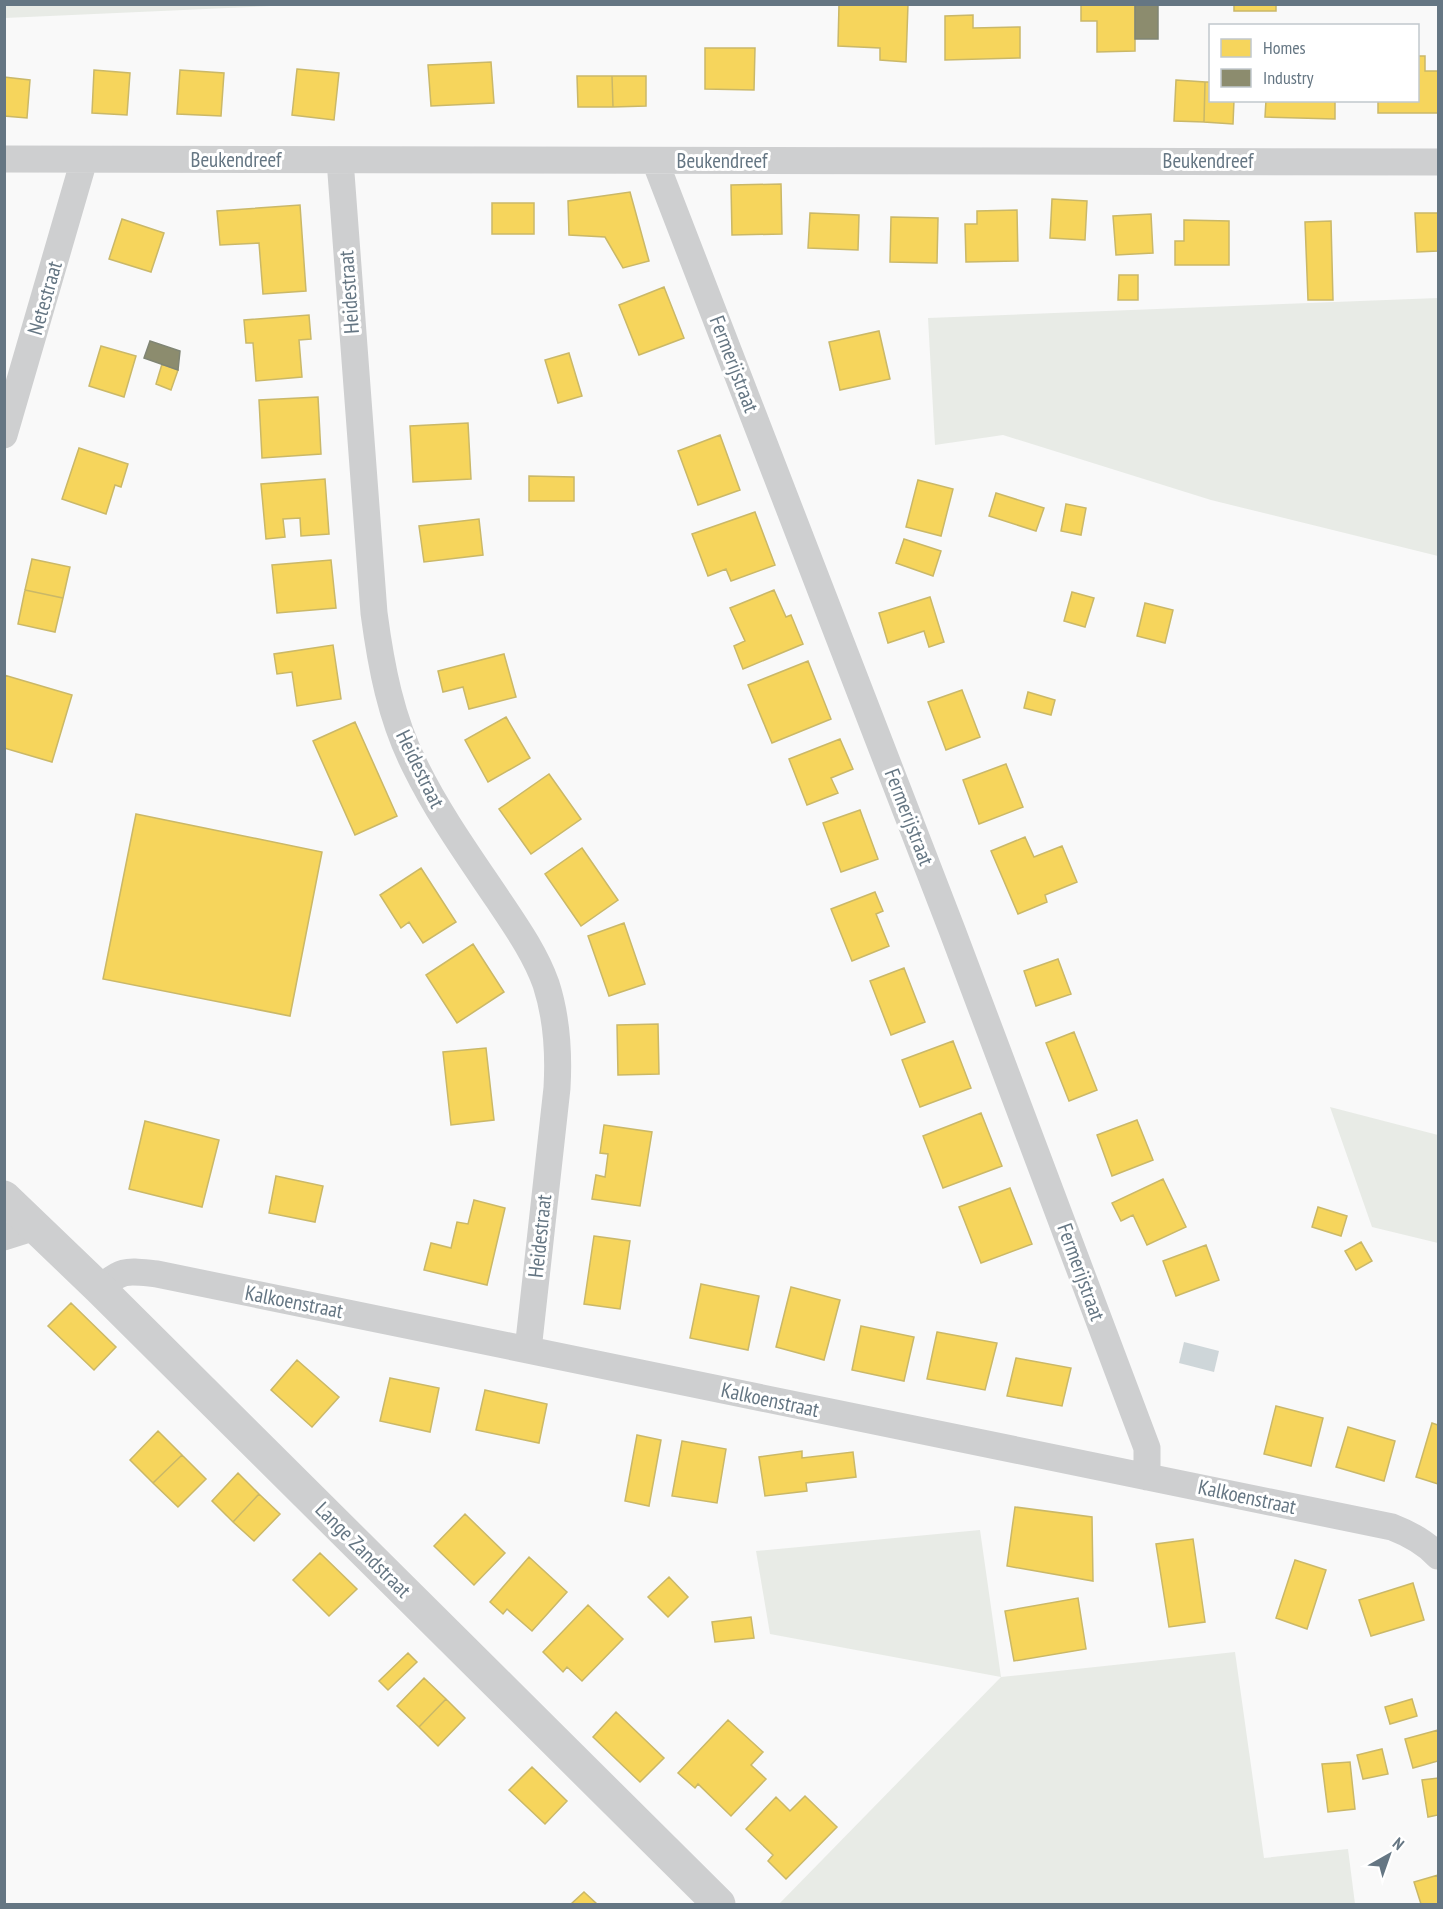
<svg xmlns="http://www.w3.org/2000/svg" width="1443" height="1909" font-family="'PT Sans Narrow',sans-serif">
<rect width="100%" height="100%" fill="#f9f9f9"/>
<path fill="#e8ebe6" d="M 5,4 L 292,4 L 292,5 L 5,18 Z
M 1438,298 L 1438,556 L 1211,500 L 1003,435 L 935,445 L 928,318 Z
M 1330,1107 L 1438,1135 L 1438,1243 L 1372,1227 Z
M 980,1530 L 1001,1677 L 1235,1652 L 1264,1858 L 1348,1849 L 1355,1904 L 779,1904 L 1001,1677 L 770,1634 L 756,1551 Z"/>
<path fill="#ced6d9" d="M 1184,1342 L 1219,1351 L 1214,1372 L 1179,1363 Z"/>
<path fill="#f6d55c" stroke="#cab868" stroke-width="1.5" d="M 839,4 L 908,4 L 906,62 L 880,60 L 880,48 L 838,46 Z
M 1081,4 L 1135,4 L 1135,51 L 1097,52 L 1097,21 L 1081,21 Z
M 1234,4 L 1276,4 L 1276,11 L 1234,11 Z
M 973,15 L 973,28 L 1020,27 L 1020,58 L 945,60 L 945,16 Z
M 705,48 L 755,48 L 754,90 L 705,89 Z
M 1418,56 L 1425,56 L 1425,71 L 1438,71 L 1438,113 L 1378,113 L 1378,100 L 1418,100 Z
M 491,62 L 494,103 L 431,106 L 428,65 Z
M 297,69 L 339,73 L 334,120 L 292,115 Z
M 94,70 L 130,73 L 127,115 L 92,113 Z
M 180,70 L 224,73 L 221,116 L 177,114 Z
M 577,76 L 612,76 L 613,107 L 578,107 Z
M 612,76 L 646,76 L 646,106 L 613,107 Z
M 4,77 L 30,80 L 27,118 L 4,116 Z
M 1176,80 L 1205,82 L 1204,122 L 1174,121 Z
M 1205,82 L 1210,82 L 1210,100 L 1234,100 L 1233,124 L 1204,122 Z
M 1266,100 L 1335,100 L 1335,119 L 1265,117 Z
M 781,184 L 782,234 L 732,235 L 731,185 Z
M 630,192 L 649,261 L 623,268 L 605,237 L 569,235 L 568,201 Z
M 1052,199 L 1087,201 L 1085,240 L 1050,238 Z
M 492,203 L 534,203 L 534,234 L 492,234 Z
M 300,205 L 306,291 L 263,294 L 259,243 L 220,245 L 217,211 Z
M 1017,210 L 1018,261 L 966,262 L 965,224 L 977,224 L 977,211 Z
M 810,213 L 859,215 L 858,250 L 808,248 Z
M 1415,213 L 1438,213 L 1438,251 L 1417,252 Z
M 1151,214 L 1153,253 L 1116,255 L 1113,216 Z
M 891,217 L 938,218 L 937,263 L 890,262 Z
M 122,219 L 164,233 L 151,272 L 109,259 Z
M 1184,220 L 1229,221 L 1229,265 L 1175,265 L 1175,241 L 1184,241 Z
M 1331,221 L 1333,300 L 1308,300 L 1305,222 Z
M 1119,275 L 1138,275 L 1138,300 L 1118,300 Z
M 664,287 L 684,338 L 639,355 L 619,305 Z
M 309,315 L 311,339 L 299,340 L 302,377 L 256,381 L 253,343 L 246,343 L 244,320 Z
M 879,331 L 890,379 L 840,390 L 829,342 Z
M 101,346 L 136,356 L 124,397 L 89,386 Z
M 569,353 L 582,396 L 558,403 L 545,360 Z
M 162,364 L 178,370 L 171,390 L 156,384 Z
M 318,397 L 321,454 L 262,458 L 259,400 Z
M 468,423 L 471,479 L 413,482 L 410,426 Z
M 720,435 L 740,490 L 698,505 L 678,451 Z
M 79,448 L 128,464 L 121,487 L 115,485 L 106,514 L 62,499 Z
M 529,476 L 574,477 L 574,501 L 529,501 Z
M 325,479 L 329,534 L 301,536 L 300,518 L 283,519 L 285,537 L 266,539 L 261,484 Z
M 918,480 L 953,489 L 941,536 L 906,527 Z
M 996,493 L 1044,508 L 1036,531 L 989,516 Z
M 1066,504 L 1086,508 L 1081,535 L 1061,531 Z
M 755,512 L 775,565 L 731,581 L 726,569 L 708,576 L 692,534 Z
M 479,519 L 483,555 L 424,562 L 419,526 Z
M 904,539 L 941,551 L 933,576 L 896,563 Z
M 32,559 L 70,567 L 63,598 L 25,590 Z
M 331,560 L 336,608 L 277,613 L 272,565 Z
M 25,590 L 63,598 L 55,632 L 18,624 Z
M 774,590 L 786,617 L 791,615 L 803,644 L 743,669 L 734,646 L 745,641 L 730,608 Z
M 1072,592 L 1094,598 L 1085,627 L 1064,621 Z
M 930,597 L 944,642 L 929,647 L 924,631 L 888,643 L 879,613 Z
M 1145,603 L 1173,610 L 1165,643 L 1137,636 Z
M 333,645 L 341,699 L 297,706 L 292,672 L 277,674 L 274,654 Z
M 504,654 L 516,697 L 469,709 L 463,687 L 443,692 L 438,671 Z
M 808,661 L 831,719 L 772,743 L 748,685 Z
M 4,675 L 72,695 L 52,762 L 4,748 Z
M 962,690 L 980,737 L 946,750 L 928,702 Z
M 1028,692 L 1055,700 L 1051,715 L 1024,708 Z
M 506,717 L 530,758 L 488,782 L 465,740 Z
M 355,722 L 397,816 L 355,835 L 313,741 Z
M 840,739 L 853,769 L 831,778 L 838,793 L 807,805 L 789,759 Z
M 1006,764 L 1023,807 L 979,824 L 963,780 Z
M 549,774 L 581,819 L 531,854 L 499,809 Z
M 860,810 L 878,859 L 841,872 L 823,823 Z
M 136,814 L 322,852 L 290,1016 L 103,979 Z
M 1025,837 L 1034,857 L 1062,846 L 1077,882 L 1045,895 L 1047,902 L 1018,914 L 991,851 Z
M 582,848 L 618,900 L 581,926 L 545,874 Z
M 421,868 L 456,922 L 423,943 L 409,922 L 401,928 L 380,895 Z
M 875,892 L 883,911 L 876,914 L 889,946 L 852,961 L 831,909 Z
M 624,923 L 645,984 L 609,996 L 588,936 Z
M 473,944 L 504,992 L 457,1023 L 426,975 Z
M 1058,959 L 1071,994 L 1036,1006 L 1024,971 Z
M 904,968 L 925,1022 L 891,1035 L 870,981 Z
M 658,1024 L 659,1074 L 618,1075 L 617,1025 Z
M 1074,1032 L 1097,1090 L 1069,1101 L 1046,1043 Z
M 953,1041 L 971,1088 L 920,1107 L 902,1060 Z
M 486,1048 L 494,1120 L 451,1125 L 443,1052 Z
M 981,1113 L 1002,1166 L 943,1188 L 923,1136 Z
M 1137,1120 L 1153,1160 L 1112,1176 L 1097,1135 Z
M 145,1121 L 219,1140 L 202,1207 L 129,1189 Z
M 604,1125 L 652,1132 L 640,1206 L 592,1199 L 596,1175 L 605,1177 L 608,1154 L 600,1153 Z
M 276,1176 L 323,1186 L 315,1222 L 269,1213 Z
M 1163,1179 L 1186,1227 L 1147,1245 L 1133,1215 L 1121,1221 L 1112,1203 Z
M 1010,1188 L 1032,1244 L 981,1263 L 959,1207 Z
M 474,1200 L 505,1208 L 487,1285 L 424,1270 L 431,1243 L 451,1248 L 457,1222 L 468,1224 Z
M 1318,1207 L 1347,1216 L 1341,1236 L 1312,1227 Z
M 594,1236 L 630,1241 L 620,1309 L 584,1304 Z
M 1361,1242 L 1372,1261 L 1356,1270 L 1345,1251 Z
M 1206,1245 L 1219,1280 L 1176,1296 L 1163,1261 Z
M 701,1284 L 759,1296 L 748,1350 L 690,1338 Z
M 791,1287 L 840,1300 L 824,1360 L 776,1347 Z
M 71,1303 L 116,1347 L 94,1370 L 48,1326 Z
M 861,1326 L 914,1337 L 904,1381 L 852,1370 Z
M 937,1332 L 997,1343 L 985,1390 L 927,1379 Z
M 1016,1358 L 1071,1368 L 1062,1406 L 1007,1396 Z
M 297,1360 L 339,1397 L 312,1427 L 271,1390 Z
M 390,1378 L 439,1388 L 430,1432 L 380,1421 Z
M 485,1390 L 547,1404 L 539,1443 L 476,1430 Z
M 1276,1406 L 1323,1418 L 1311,1466 L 1264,1454 Z
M 1432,1423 L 1438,1425 L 1438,1484 L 1416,1477 Z
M 1348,1427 L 1395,1441 L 1384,1481 L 1336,1467 Z
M 158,1431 L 182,1455 L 153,1483 L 130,1460 Z
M 637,1435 L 661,1440 L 649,1506 L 625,1501 Z
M 682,1441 L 726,1449 L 717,1503 L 672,1496 Z
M 802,1451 L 802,1458 L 853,1452 L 856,1477 L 806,1483 L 807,1491 L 765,1496 L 759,1457 Z
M 182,1455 L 206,1479 L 178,1507 L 153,1483 Z
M 238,1473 L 259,1494 L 233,1522 L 212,1501 Z
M 259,1494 L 280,1514 L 254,1541 L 233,1522 Z
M 1015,1507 L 1092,1517 L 1093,1581 L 1007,1566 Z
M 465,1514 L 505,1553 L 474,1585 L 434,1546 Z
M 1193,1539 L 1205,1622 L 1169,1627 L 1156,1544 Z
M 320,1553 L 357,1589 L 329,1616 L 293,1580 Z
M 529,1557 L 567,1592 L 532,1631 L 507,1609 L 503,1614 L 490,1602 Z
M 1295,1560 L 1326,1570 L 1307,1629 L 1276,1618 Z
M 669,1577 L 688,1597 L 668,1617 L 648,1597 Z
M 1413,1583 L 1424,1620 L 1371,1636 L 1359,1600 Z
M 1078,1598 L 1086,1649 L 1014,1661 L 1005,1611 Z
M 588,1605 L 623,1639 L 582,1681 L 567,1667 L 563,1672 L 543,1652 Z
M 751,1617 L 754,1638 L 715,1642 L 712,1622 Z
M 408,1653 L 417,1662 L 388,1690 L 379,1681 Z
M 424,1678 L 446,1699 L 419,1727 L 397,1706 Z
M 446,1699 L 465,1718 L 438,1746 L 419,1727 Z
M 1412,1699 L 1417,1716 L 1390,1724 L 1385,1707 Z
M 616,1712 L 664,1758 L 640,1782 L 593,1737 Z
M 728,1720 L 763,1752 L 751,1765 L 766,1779 L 731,1816 L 698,1784 L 695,1788 L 678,1773 Z
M 1438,1730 L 1438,1761 L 1413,1768 L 1405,1739 Z
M 1382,1749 L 1388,1774 L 1363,1779 L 1357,1755 Z
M 1350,1762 L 1355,1809 L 1328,1812 L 1322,1764 Z
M 532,1767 L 567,1801 L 545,1824 L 509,1790 Z
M 1438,1778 L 1438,1815 L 1428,1817 L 1422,1780 Z
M 805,1796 L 837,1827 L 786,1879 L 768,1861 L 773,1855 L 746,1829 L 776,1797 L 790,1811 Z
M 1438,1875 L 1438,1904 L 1421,1904 L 1414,1882 Z
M 584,1892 L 597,1904 L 571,1904 Z"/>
<path fill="#8c8c6e" stroke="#808574" stroke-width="1.5" d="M 1135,4 L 1158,4 L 1158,39 L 1135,39 Z
M 150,341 L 180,351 L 178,370 L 144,358 Z"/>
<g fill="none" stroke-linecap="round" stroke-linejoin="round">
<path stroke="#cecfd0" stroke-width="27" d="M 4,159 L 1438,162
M 340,160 L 374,613 C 381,666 391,719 415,766 C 438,813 468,855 497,898 C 515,925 535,953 546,984 C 557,1018 559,1053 557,1088 L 528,1350
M 655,161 L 952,930 L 1147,1448 L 1147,1477
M 4,435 L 84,160
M 4,1237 L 23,1231 L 31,1223
M 100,1289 C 122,1268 128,1271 157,1274 L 1392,1527 C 1410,1534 1425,1542 1438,1556"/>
<path stroke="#cecfd0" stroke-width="33" d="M 4,1197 L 100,1289 L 719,1904"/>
</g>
<g text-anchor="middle" stroke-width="6" stroke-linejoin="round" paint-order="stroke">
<g font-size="21" fill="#657683" stroke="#fff">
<text x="236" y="167">Beukendreef</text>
<text x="722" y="168">Beukendreef</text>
<text x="1208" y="168">Beukendreef</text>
<text transform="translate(349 292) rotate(-94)" y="7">Heidestraat</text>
<text transform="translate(45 298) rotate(-74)" y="7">Netestraat</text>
<text transform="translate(734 364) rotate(69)" y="7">Fermerijstraat</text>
<text transform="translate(420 769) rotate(64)" y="7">Heidestraat</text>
<text transform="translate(909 817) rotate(69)" y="7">Fermerijstraat</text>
<text transform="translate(540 1236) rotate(-84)" y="7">Heidestraat</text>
<text transform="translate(1081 1272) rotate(70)" y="7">Fermerijstraat</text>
<text transform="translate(294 1302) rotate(11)" y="7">Kalkoenstraat</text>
<text transform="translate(770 1400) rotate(12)" y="7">Kalkoenstraat</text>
<text transform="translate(1247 1497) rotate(12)" y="7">Kalkoenstraat</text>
<text transform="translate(363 1550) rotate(45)" y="7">Lange Zandstraat</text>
</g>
</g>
<rect width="1443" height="1909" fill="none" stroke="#657683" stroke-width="12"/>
<rect x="1209" y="24" width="210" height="78" fill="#ffffff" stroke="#c1c8cd" stroke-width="1.5"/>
<rect x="1221" y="39" width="30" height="18" fill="#f6d55c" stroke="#c1c8cd" stroke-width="1.5"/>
<text x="1263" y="54" font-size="18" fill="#657683">Homes</text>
<rect x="1221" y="69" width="30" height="18" fill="#8c8c6e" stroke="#c1c8cd" stroke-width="1.5"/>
<text x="1263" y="84" font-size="18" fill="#657683">Industry</text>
<g transform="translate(1389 1855) rotate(40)" stroke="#ffffff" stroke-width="4.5" paint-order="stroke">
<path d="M0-4.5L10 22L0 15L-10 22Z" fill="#657683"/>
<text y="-9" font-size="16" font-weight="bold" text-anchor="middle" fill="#657683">N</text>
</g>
</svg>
